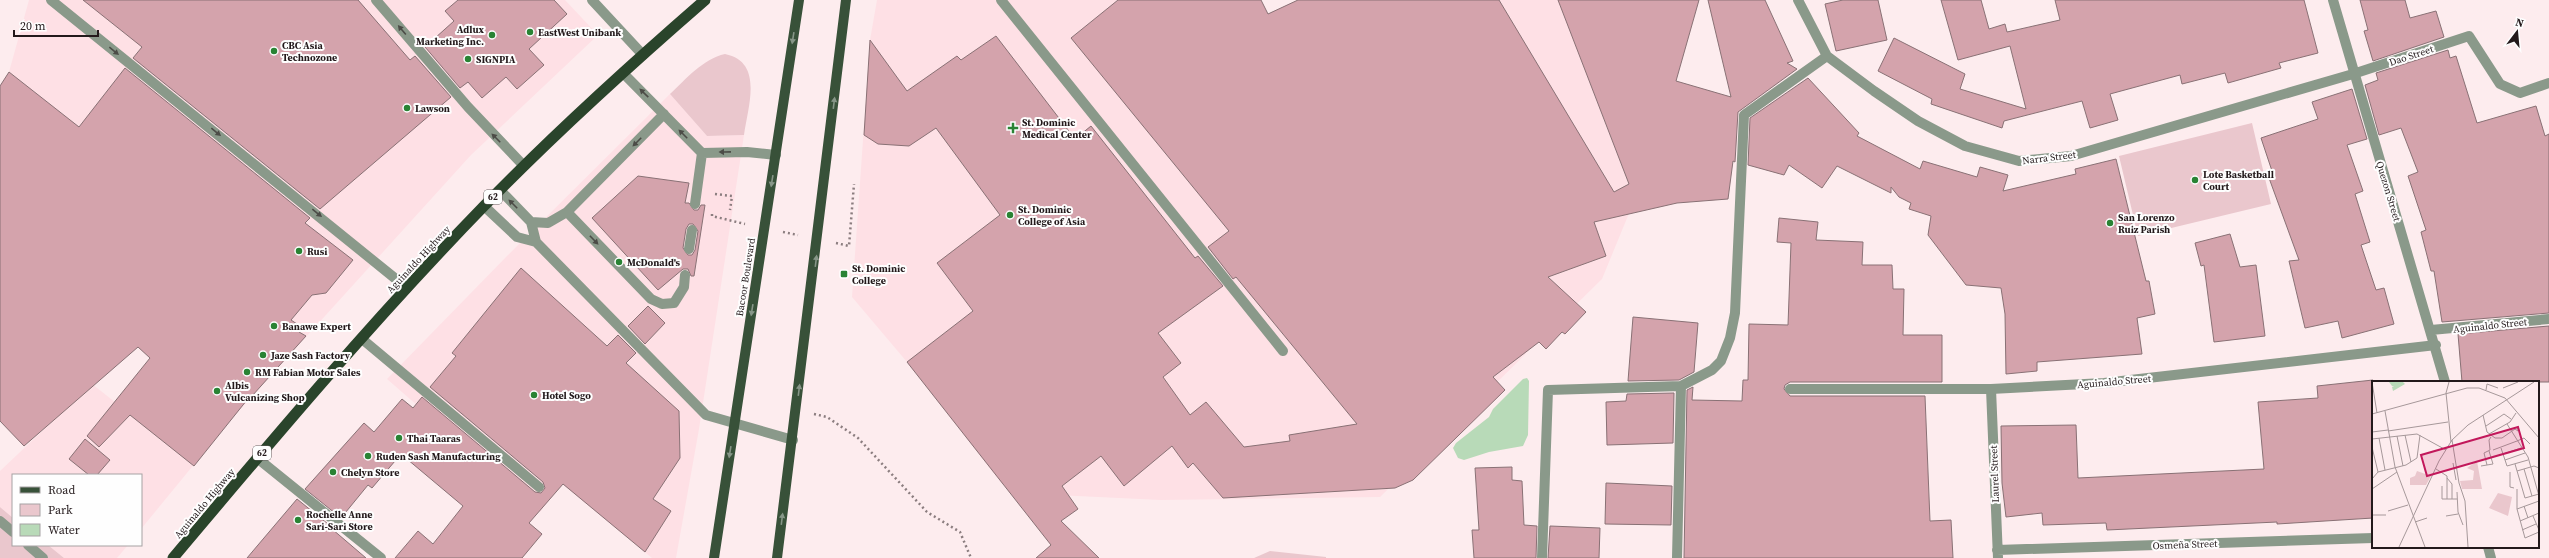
<svg xmlns="http://www.w3.org/2000/svg" width="2549" height="558" font-family="'Source Serif 4',serif">
<rect width="100%" height="100%" fill="#fdecee"/>
<path fill="#fee0e5" d="M 29,0 L 565,0 L 598,35 L 471,155 L 228,423 L 141,529 L 141,475 L 13,475 L 13,518 L 0,507 L 0,471 L 92,384 L 148,428 L 267,292 L 0,143 L 0,86 L 9,72 Z
M 877,0 L 1261,0 L 1268,14 L 1298,0 L 1605,0 L 1646,172 L 1602,279 L 1380,497 L 1161,500 L 1056,495 L 1002,484 L 907,362 L 852,297 L 870,40 Z
M 670,94 L 707,136 L 744,135 L 699,429 L 676,558 L 652,558 L 562,484 L 540,512 L 387,379 L 507,256 Z
M 48,545 L 128,545 L 117,558 L 64,558 Z"/>
<path fill="#eac7cd" d="M 725,54 C 764,62 748,106 744,135 L 707,136 L 670,94 C 686,79 703,59 725,54 Z
M 2252,123 L 2271,204 L 2138,236 L 2119,156 Z
M 0,507 L 13,518 L 13,545 L 48,545 L 64,558 L 0,558 Z
M 1270,551 L 1326,557 L 1326,558 L 1254,558 Z"/>
<path fill="#b8dab8" d="M 1527,378 L 1529,381 L 1528,435 L 1523,446 L 1489,452 L 1464,460 L 1458,458 L 1453,448 L 1456,443 L 1489,417 L 1493,409 L 1523,379 Z"/>
<path fill="#d4a3ac" stroke="#897175" fill-rule="evenodd" d="M 83,0 L 358,0 L 410,60 L 415,56 L 451,97 L 320,209 L 133,58 L 142,47 Z
M 458,0 L 554,0 L 567,14 L 529,49 L 544,65 L 517,89 L 506,77 L 482,98 L 468,82 L 460,88 L 425,47 L 454,21 L 445,11 Z
M 1118,0 L 1261,0 L 1268,14 L 1298,0 L 1499,0 L 1614,192 L 1629,184 L 1558,0 L 1699,0 L 1676,81 L 1731,97 L 1708,0 L 1765,0 L 1793,61 L 1787,63 L 1797,69 L 1738,112 L 1735,162 L 1733,161 L 1728,199 L 1677,203 L 1594,222 L 1606,256 L 1548,277 L 1586,312 L 1565,334 L 1562,332 L 1546,349 L 1539,342 L 1493,377 L 1505,390 L 1413,480 L 1395,488 L 1223,498 L 1193,463 L 1188,468 L 1172,446 L 1124,486 L 1101,456 L 1062,486 L 1078,509 L 1061,521 L 1099,558 L 1036,558 L 1051,545 L 907,362 L 973,311 L 937,263 L 1000,215 L 936,128 L 909,146 L 878,144 L 864,135 L 870,40 L 907,91 L 957,56 L 961,60 L 996,36 L 1075,139 L 1091,126 L 1195,258 L 1198,256 L 1223,286 L 1158,333 L 1181,363 L 1163,377 L 1190,415 L 1206,402 L 1244,447 L 1290,441 L 1289,435 L 1357,424 L 1236,277 L 1233,279 L 1208,247 L 1229,231 L 1071,38 Z
M 1843,0 L 1878,0 L 1887,40 L 1836,51 L 1825,4 Z
M 1941,0 L 1981,0 L 1989,29 L 2005,24 L 2007,32 L 2060,20 L 2055,0 L 2304,0 L 2318,53 L 2279,63 L 2281,68 L 2228,83 L 2225,73 L 2182,84 L 2180,75 L 2110,94 L 2118,120 L 2090,128 L 2082,101 L 2004,121 L 2002,128 L 1931,104 L 1932,99 L 1878,71 L 1894,38 L 1965,74 L 1960,89 L 2026,109 L 2010,46 L 1958,60 Z
M 2360,0 L 2405,0 L 2410,18 L 2436,11 L 2444,37 L 2373,61 L 2364,31 L 2368,30 Z
M 2448,50 L 2450,58 L 2456,56 L 2477,123 L 2536,106 L 2545,136 L 2549,134 L 2549,313 L 2442,322 L 2434,271 L 2431,271 L 2421,232 L 2426,230 L 2408,176 L 2418,172 L 2401,128 L 2379,135 L 2365,85 L 2378,80 L 2376,73 Z
M 125,68 L 310,218 L 305,223 L 353,260 L 326,293 L 312,295 L 291,320 L 303,328 L 299,332 L 306,336 L 252,396 L 251,395 L 194,466 L 130,415 L 99,447 L 87,436 L 150,358 L 138,347 L 24,446 L 0,421 L 0,86 L 9,72 L 79,127 Z
M 1808,78 L 1859,133 L 1857,136 L 1920,169 L 1923,161 L 1977,177 L 1980,167 L 2008,175 L 2003,191 L 2076,174 L 2075,169 L 2116,159 L 2146,281 L 2149,281 L 2155,314 L 2137,318 L 2142,354 L 2037,362 L 2037,371 L 2006,374 L 2005,314 L 2001,288 L 1966,285 L 1928,235 L 1931,216 L 1909,209 L 1911,203 L 1899,197 L 1891,187 L 1891,193 L 1837,166 L 1822,188 L 1789,165 L 1784,175 L 1748,165 L 1750,118 Z
M 2352,89 L 2367,139 L 2347,145 L 2363,191 L 2355,194 L 2370,242 L 2361,245 L 2376,290 L 2384,288 L 2394,324 L 2342,338 L 2338,321 L 2305,328 L 2289,261 L 2299,260 L 2269,178 L 2274,177 L 2261,138 L 2318,119 L 2312,102 Z
M 638,176 L 689,183 L 685,203 L 689,203 L 694,210 L 698,210 L 701,205 L 705,205 L 694,276 L 691,276 L 688,269 L 683,269 L 658,290 L 592,218 ZM 693,224 L 698,231 L 695,250 L 692,255 L 688,255 L 683,248 L 686,229 L 689,224 Z
M 1779,218 L 1818,222 L 1816,240 L 1863,242 L 1862,265 L 1892,265 L 1893,289 L 1904,289 L 1903,335 L 1942,335 L 1942,382 L 1790,382 L 1785,385 L 1784,389 L 1790,396 L 1925,396 L 1930,521 L 1951,520 L 1953,558 L 1684,558 L 1687,390 L 1693,387 L 1692,400 L 1742,401 L 1743,380 L 1748,380 L 1749,324 L 1788,325 L 1791,243 L 1777,242 Z
M 2230,234 L 2240,267 L 2256,265 L 2265,336 L 2214,342 L 2204,265 L 2201,266 L 2195,243 Z
M 521,268 L 607,346 L 618,335 L 636,353 L 626,363 L 679,411 L 680,458 L 653,499 L 671,511 L 645,552 L 563,484 L 529,523 L 542,534 L 522,558 L 395,558 L 418,531 L 433,544 L 463,506 L 401,454 L 372,488 L 368,485 L 341,518 L 305,489 L 364,423 L 374,432 L 402,399 L 413,408 L 422,397 L 535,492 L 541,493 L 545,488 L 543,482 L 430,387 L 456,356 L 452,353 Z
M 648,306 L 665,323 L 645,344 L 628,326 Z
M 1633,317 L 1698,323 L 1694,372 L 1679,380 L 1628,381 Z
M 2549,326 L 2549,382 L 2462,382 L 2458,334 Z
M 2373,380 L 2373,518 L 2277,524 L 2277,522 L 2107,530 L 2106,523 L 2043,525 L 2042,513 L 2006,517 L 2002,483 L 2001,426 L 2076,425 L 2078,478 L 2264,469 L 2258,402 L 2318,398 L 2317,386 Z
M 1674,393 L 1673,443 L 1607,445 L 1606,402 L 1626,401 L 1627,394 Z
M 85,439 L 110,460 L 97,475 L 89,475 L 69,459 Z
M 1512,467 L 1512,480 L 1522,481 L 1524,525 L 1537,526 L 1536,558 L 1474,558 L 1472,530 L 1479,530 L 1475,468 Z
M 1606,483 L 1672,486 L 1671,525 L 1605,524 Z
M 297,499 L 333,528 L 332,529 L 366,558 L 247,558 Z
M 1550,526 L 1600,528 L 1599,558 L 1548,558 Z"/>
<g fill="none" stroke-linecap="round" stroke-linejoin="round">
<path stroke="#8b7d7f" stroke-width="2.5" stroke-dasharray="2 3" stroke-linecap="butt" d="M 715,194 L 732,196 L 730,210
M 712,214 L 712,216 L 745,224
M 783,232 L 798,235
M 836,243 L 849,246 L 854,184
M 814,414 L 827,417 L 858,438 L 927,512 L 960,532 L 971,558"/>
<path stroke="#8a998a" stroke-width="10" d="M 51,0 L 407,288
M 376,0 L 468,107 L 524,166
M 1001,0 L 1283,351
M 623,73 L 702,153 L 747,152 L 776,155
M 500,190 L 531,222 L 536,242
M 695,204 L 702,153
M 484,206 L 517,237 L 536,242 L 706,415 L 793,440
M 567,212 L 651,299 L 662,304 L 674,303 L 684,287 L 685,275
M 531,222 L 548,223 L 567,212 L 664,114
M 689,249 L 692,230
M 362,339 L 539,487"/>
<path stroke="#8a998a" stroke-width="10" d="M 592,0 L 643,55
M 1798,0 L 1827,56 L 1874,91 L 1918,121 L 1965,146 L 2019,161 L 2071,156 L 2353,74 L 2469,36 L 2500,84 L 2520,93 L 2549,83
M 2333,0 L 2445,382
M 2431,330 L 2549,319
M 1790,389 L 1991,389 L 2104,383 L 2436,345
M 1991,389 L 1998,558
M 257,458 L 381,558
M 0,521 L 13,532
M 28,545 L 43,558
M 2488,547 L 2491,558
M 1997,550 L 2373,538
M 1542,558 L 1548,390 L 1681,386 L 1712,370 L 1721,361 L 1730,338 L 1735,313 L 1744,115 L 1827,56
M 1677,558 L 1681,386"/>
<path stroke="#385139" stroke-width="10" d="M 714,558 L 799,0
M 777,558 L 846,0"/>
<path stroke="#2a442b" stroke-width="11" d="M 173,558 C 274,438 375,318 484,206 C 554,134 629,66 705,0"/>
</g>
<defs><path id="oneway-solid" d="M-6-.8H1V-3.2L6.5 0L1 3.2V.8H-6Z"/></defs>
<g fill="#4c4c47">
<use href="#oneway-solid" transform="translate(402 30) rotate(-130)"/>
<use href="#oneway-solid" transform="translate(114 51) rotate(39)"/>
<use href="#oneway-solid" transform="translate(644 93) rotate(-136)"/>
<use href="#oneway-solid" transform="translate(216 132) rotate(39)"/>
<use href="#oneway-solid" transform="translate(683 134) rotate(-135)"/>
<use href="#oneway-solid" transform="translate(496 138) rotate(-135)"/>
<use href="#oneway-solid" transform="translate(637 142) rotate(135)"/>
<use href="#oneway-solid" transform="translate(725 152) rotate(179)"/>
<use href="#oneway-solid" transform="translate(513 204) rotate(-135)"/>
<use href="#oneway-solid" transform="translate(317 213) rotate(39)"/>
<use href="#oneway-solid" transform="translate(594 240) rotate(46)"/>
</g>
<g fill="#879688">
<use href="#oneway-solid" transform="translate(793 38) rotate(99)"/>
<use href="#oneway-solid" transform="translate(834 103) rotate(-83)"/>
<use href="#oneway-solid" transform="translate(772 181) rotate(99)"/>
<use href="#oneway-solid" transform="translate(816 261) rotate(-83)"/>
<use href="#oneway-solid" transform="translate(752 310) rotate(99)"/>
<use href="#oneway-solid" transform="translate(799 390) rotate(-83)"/>
<use href="#oneway-solid" transform="translate(730 452) rotate(99)"/>
<use href="#oneway-solid" transform="translate(782 519) rotate(-83)"/>
</g>
<g fill="#298334" stroke="#fefefe" stroke-width="1.5">
<circle cx="530" cy="32" r="4"/>
<circle cx="492" cy="35" r="4"/>
<circle cx="274" cy="51" r="4"/>
<circle cx="468" cy="59" r="4"/>
<circle cx="407" cy="108" r="4"/>
<path d="M1011 122h4v4h4v4h-4v4h-4v-4h-4v-4h4z"/>
<circle cx="2195" cy="180" r="4"/>
<circle cx="1010" cy="215" r="4"/>
<circle cx="2110" cy="223" r="4"/>
<circle cx="299" cy="251" r="4"/>
<circle cx="619" cy="262" r="4"/>
<rect x="840" y="270" width="8" height="8" rx="2"/>
<circle cx="274" cy="326" r="4"/>
<circle cx="263" cy="355" r="4"/>
<circle cx="247" cy="372" r="4"/>
<circle cx="217" cy="391" r="4"/>
<circle cx="534" cy="395" r="4"/>
<circle cx="399" cy="438" r="4"/>
<circle cx="368" cy="456" r="4"/>
<circle cx="333" cy="472" r="4"/>
<circle cx="298" cy="520" r="4"/>
</g>
<g text-anchor="middle" stroke-width="4" stroke-linejoin="round" paint-order="stroke">
<g fill="#fefefe" stroke="#655e5f" stroke-width="1">
<rect x="484" y="190" width="18" height="14" rx="3"/>
<rect x="253" y="446" width="18" height="14" rx="3"/>
</g>
<g font-size="9" font-weight="bold" fill="#23191b">
<text x="493" y="200">62</text>
<text x="262" y="456">62</text>
</g>
<g font-size="10" font-weight="bold" fill="#23191b" stroke="#fefefe" text-anchor="start">
<text x="484" y="33" text-anchor="end">Adlux<tspan x="484" dy="12">Marketing Inc.</tspan></text>
<text x="538" y="36">EastWest Unibank</text>
<text x="282" y="49">CBC Asia<tspan x="282" dy="12">Technozone</tspan></text>
<text x="476" y="63">SIGNPIA</text>
<text x="415" y="112">Lawson</text>
<text x="1022" y="126">St. Dominic<tspan x="1022" dy="12">Medical Center</tspan></text>
<text x="2203" y="178">Lote Basketball<tspan x="2203" dy="12">Court</tspan></text>
<text x="1018" y="213">St. Dominic<tspan x="1018" dy="12">College of Asia</tspan></text>
<text x="2118" y="221">San Lorenzo<tspan x="2118" dy="12">Ruiz Parish</tspan></text>
<text x="307" y="255">Rusi</text>
<text x="627" y="266">McDonald's</text>
<text x="852" y="272">St. Dominic<tspan x="852" dy="12">College</tspan></text>
<text x="282" y="330">Banawe Expert</text>
<text x="271" y="359">Jaze Sash Factory</text>
<text x="255" y="376">RM Fabian Motor Sales</text>
<text x="225" y="389">Albis<tspan x="225" dy="12">Vulcanizing Shop</tspan></text>
<text x="542" y="399">Hotel Sogo</text>
<text x="407" y="442">Thai Taaras</text>
<text x="376" y="460">Ruden Sash Manufacturing</text>
<text x="341" y="476">Chelyn Store</text>
<text x="306" y="518">Rochelle Anne<tspan x="306" dy="12">Sari-Sari Store</tspan></text>
</g>
<g font-size="10" fill="#23191b" stroke="#fefefe">
<text transform="translate(2411 55) rotate(-18)" y="4">Dao Street</text>
<text transform="translate(2049 157) rotate(-7)" y="4">Narra Street</text>
<text transform="translate(2389 191) rotate(73)" y="4">Quezon Street</text>
<text transform="translate(418 259) rotate(-47)" y="4">Aguinaldo Highway</text>
<text transform="translate(745 277) rotate(-81)" y="4">Bacoor Boulevard</text>
<text transform="translate(2490 325) rotate(-6)" y="4">Aguinaldo Street</text>
<text transform="translate(2114 381) rotate(-5)" y="4">Aguinaldo Street</text>
<text transform="translate(1994 474) rotate(-92)" y="4">Laurel Street</text>
<text transform="translate(204 503) rotate(-50)" y="4">Aguinaldo Highway</text>
<text transform="translate(2185 544) rotate(-2)" y="4">Osmeña Street</text>
</g>
</g>
<g transform="translate(2372 381)">
<rect width="167" height="167" fill="#fdecee"/>
<path d="M 105,80 L 110,108 L 90,108 L 88,100 L 101,99 L 102,90 L 95,87 ZM 45,90 L 59,95 L 54,104 L 38,104 L 38,97 L 43,95 ZM 126,112 L 140,116 L 136,135 L 117,127 Z" fill="#eac7cd"/>
<path d="M 17,1 L 31,1 L 33,3 L 21,10 L 20,6 L 22,5 L 20,5 Z" fill="#b8dab8"/>
<path fill="none" stroke="#a6989a" stroke-width="1" d="M 0,1 L 5,32M 77,1 L 74,12 L 79,61M 131,7 L 146,1M 114,9 L 115,3 L 126,7M 13,30 L 23,86 L 53,166M 0,33 L 95,7 L 107,7 L 133,17 L 167,57M 111,34 L 115,51 L 123,57 L 130,57 L 143,48 L 146,50 L 146,45M 135,43 L 156,76 L 167,115M 114,45 L 132,33 L 139,38M 16,50 L 76,41M 0,51 L 16,49M 117,53 L 138,41 L 144,32M 33,54 L 39,81M 25,55 L 31,85M 7,57 L 13,89M 0,58 L 45,53 L 74,69M 80,59 L 87,102 L 93,120 L 96,166M 145,60 L 152,57 L 158,63M 0,66 L 6,91M 129,67 L 135,85 L 156,79M 121,69 L 145,60M 131,73 L 149,67M 133,79 L 153,72M 81,82 L 84,99M 143,83 L 153,117 L 167,113M 115,84 L 112,72 L 118,69 L 117,59 L 119,56M 109,85 L 121,83 L 117,70M 64,88 L 75,95 L 75,118M 152,88 L 160,115M 145,90 L 162,85 L 167,87M 138,91 L 138,106 L 142,107M 75,97 L 80,103 L 80,118M 0,98 L 6,91 L 34,84 L 45,77 L 48,54M 70,105 L 70,118 L 85,118M 0,108 L 25,91M 145,108 L 145,128 L 153,157 L 167,151M 85,111 L 86,131 L 91,144M 152,125 L 156,137M 145,128 L 167,120M 16,130 L 36,124M 0,134 L 14,134M 74,135 L 86,133M 161,135 L 167,149M 148,140 L 167,132M 43,141 L 55,137M 150,149 L 164,143M 27,166 L 67,80 L 80,59 L 96,44 L 162,1"/>
<path fill="#c2185b" fill-opacity="0.15" stroke="#c2185b" stroke-width="2" d="M 146,46 L 152,67 L 55,95 L 49,74 Z"/>
<rect width="167" height="167" fill="none" stroke="#23191b" stroke-width="2"/>
</g>
<rect x="12" y="474" width="130" height="72" fill="#fefefe" stroke="#a6a2a3"/>
<rect x="20" y="487" width="20" height="6" fill="#385139" stroke="#a6a2a3"/>
<text x="48" y="494" font-size="12" fill="#23191b">Road</text>
<rect x="20" y="504" width="20" height="12" fill="#eac7cd" stroke="#a6a2a3"/>
<text x="48" y="514" font-size="12" fill="#23191b">Park</text>
<rect x="20" y="524" width="20" height="12" fill="#b8dab8" stroke="#a6a2a3"/>
<text x="48" y="534" font-size="12" fill="#23191b">Water</text>
<g transform="translate(2517 32) rotate(16)" stroke="#fefefe" stroke-width="3" paint-order="stroke">
<path d="M0-3L7 15L0 10L-7 15Z" fill="#23191b"/>
<text y="-6" font-size="11" font-weight="bold" text-anchor="middle" fill="#23191b">N</text>
</g>
<path d="M14 30v6h84v-6" fill="none" stroke="#23191b" stroke-width="2"/>
<text x="20" y="30" font-size="12" fill="#23191b" stroke="#fefefe" stroke-width="3" paint-order="stroke">20 m</text>
</svg>
